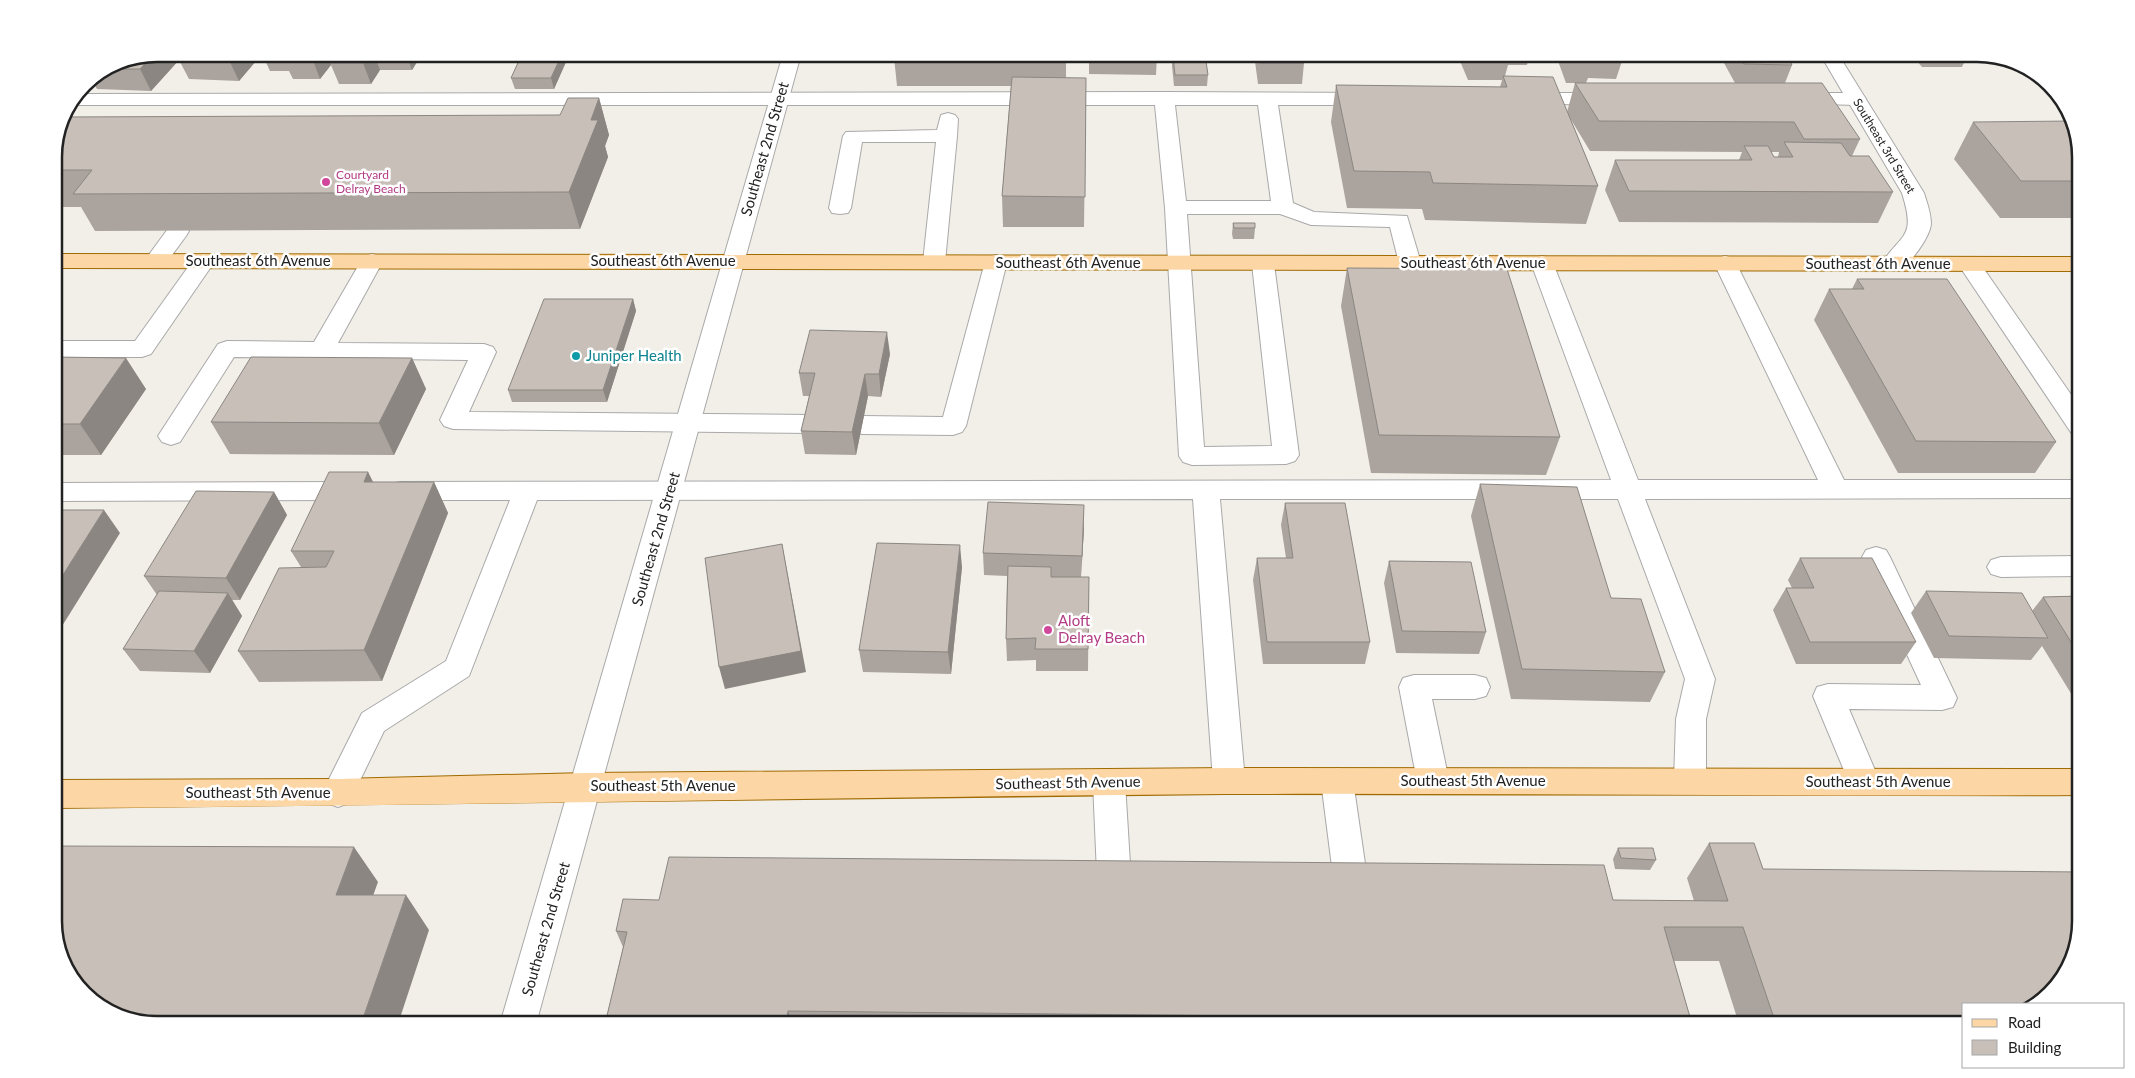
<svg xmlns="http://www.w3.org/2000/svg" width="2135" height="1078" font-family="Lato,sans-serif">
<rect width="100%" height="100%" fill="#f2efe9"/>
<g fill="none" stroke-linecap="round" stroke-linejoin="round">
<defs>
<path id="service" d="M 1164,92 L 1372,93 L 1379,95 L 1382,99 L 1379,103 L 1372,105 L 1278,105 L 1293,203 L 1314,212 L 1407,216 L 1421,263 L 1418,268 L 1410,270 L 1402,268 L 1399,263 L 1390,227 L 1311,225 L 1280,214 L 1187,214 L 1204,447 L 1272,446 L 1252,264 L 1255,259 L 1263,257 L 1271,259 L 1274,264 L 1299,455 L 1295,461 L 1286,464 L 1192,465 L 1183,462 L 1179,456 L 1165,208 L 1155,105 L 70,105 L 78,94 ZM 1175,105 L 1258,105 L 1271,201 L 1186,201 Z
M 1525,93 L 1607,93 L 1614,95 L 1617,99 L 1614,103 L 1607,105 L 1518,103 L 1515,99 L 1518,95 Z
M 1795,93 L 1856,93 L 1863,95 L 1866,99 L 1863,103 L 1856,105 L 1788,103 L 1785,99 L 1788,95 Z
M 948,113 L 955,115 L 958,119 L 957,136 L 945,262 L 942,267 L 934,269 L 926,267 L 923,262 L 936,142 L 862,142 L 851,208 L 848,213 L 840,214 L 832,213 L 829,208 L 843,136 L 846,132 L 937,130 L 941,115 Z
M 178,224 L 186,226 L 189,231 L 186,236 L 164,266 L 156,268 L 148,266 L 145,261 L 148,256 L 170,226 Z
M 204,254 L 212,256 L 215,261 L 151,354 L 142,357 L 54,357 L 54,341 L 135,341 L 196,256 Z
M 372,254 L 380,256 L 383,261 L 338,343 L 484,344 L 493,347 L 496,352 L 469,412 L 812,415 L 821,418 L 825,424 L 821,430 L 812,433 L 453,429 L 444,426 L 440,420 L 468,360 L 234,357 L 180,442 L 171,445 L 162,442 L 158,436 L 218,344 L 227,341 L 314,342 L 361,261 L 364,256 Z
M 996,255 L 1004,257 L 1007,262 L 966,426 L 962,432 L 953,435 L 862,434 L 853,431 L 849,425 L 853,419 L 862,416 L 943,417 L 985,262 L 988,257 Z
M 1542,256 L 1550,258 L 1553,263 L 1638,480 L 1818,480 L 1714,263 L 1717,258 L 1725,256 L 1733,258 L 1736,263 L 1844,480 L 2081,480 L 2081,498 L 1645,499 L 1715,679 L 1706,719 L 1706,781 L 1701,791 L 1690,794 L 1679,791 L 1674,781 L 1676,719 L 1685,679 L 1618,499 L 1220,499 L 1245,781 L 1240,791 L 1229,794 L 1218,791 L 1213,781 L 1193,499 L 537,500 L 469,676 L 384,731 L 349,803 L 338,807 L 327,803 L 322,793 L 362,713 L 446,661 L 510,500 L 400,500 L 391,498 L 387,491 L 391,484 L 400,482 L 1611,480 L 1531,263 L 1534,258 Z
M 357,482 L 366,484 L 370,491 L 366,498 L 357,500 L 54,501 L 54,483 Z
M 1876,547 L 1886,550 L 1890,557 L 1957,698 L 1953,707 L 1942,710 L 1849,709 L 1880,782 L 1875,792 L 1864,795 L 1853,792 L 1813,696 L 1817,687 L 1828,684 L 1921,685 L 1862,557 L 1866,550 Z
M 2081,556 L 2081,576 L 2001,577 L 1991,574 L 1987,567 L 1991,560 L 2001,557 Z
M 1414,675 L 1475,675 L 1486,678 L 1490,687 L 1486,696 L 1475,699 L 1432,699 L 1449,781 L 1444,791 L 1433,794 L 1422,791 L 1417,781 L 1399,687 L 1403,678 Z
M 1337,768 L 1348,771 L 1353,781 L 1370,898 L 1365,909 L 1353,913 L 1341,909 L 1336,898 L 1321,781 L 1326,771 Z
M 1109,770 L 1120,773 L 1125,783 L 1132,896 L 1127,907 L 1115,911 L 1103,907 L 1098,896 L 1093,783 L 1098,773 Z"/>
<path id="minor" d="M 783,54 L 801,54 L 536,1024 L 500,1024 Z
M 1820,54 L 1838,54 L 1924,193 C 1927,203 1931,213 1931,224 C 1930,237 1911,263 1900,269 C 1894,272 1889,270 1884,269 L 1881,264 C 1903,232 1916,238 1902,193 Z
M 1969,257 L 1977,259 L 2081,409 L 2081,437 L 2072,434 L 1958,264 L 1961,259 Z"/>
<path id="primary" d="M 54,254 L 2081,257 L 2081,271 L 54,268 Z
M 1229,768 L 2081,769 L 2081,795 C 1796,797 1511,793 1225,794 C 835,797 445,806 54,808 L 54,780 L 338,779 L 586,773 Z"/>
</defs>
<use href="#service" stroke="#a9a9a9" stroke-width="2"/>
<use href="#minor" stroke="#a9a9a9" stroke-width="2"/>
<use href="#primary" stroke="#a06b00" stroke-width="2"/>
<use href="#service" fill="#fff" fill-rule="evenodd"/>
<use href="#minor" fill="#fff" fill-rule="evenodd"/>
<use href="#primary" fill="#fcd6a4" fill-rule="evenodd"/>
</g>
<path fill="#aba49e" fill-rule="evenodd" d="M 158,54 L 262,54 L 239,81 L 189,79 L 179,60 L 151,91 L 97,89 L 91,79 L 118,62 Z
M 262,54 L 422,54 L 412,70 L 380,70 L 371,84 L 339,84 L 331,65 L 320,79 L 293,79 L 289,71 L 270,71 Z
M 522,54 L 563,54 L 566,62 L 554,89 L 515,89 L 511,78 Z
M 597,54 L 624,54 L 622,57 L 598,57 Z
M 1066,54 L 1066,78 L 1086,78 L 1084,227 L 1003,227 L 1002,196 L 1011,86 L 897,86 L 894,57 Z
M 1089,54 L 1157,54 L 1156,75 L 1089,74 Z
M 1171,54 L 1229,54 L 1228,62 L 1206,61 L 1208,75 L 1207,86 L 1174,86 L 1172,66 L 1172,60 L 1170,60 Z
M 1254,54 L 1308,54 L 1307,59 L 1304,59 L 1304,63 L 1302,84 L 1258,84 Z
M 1368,54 L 1423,54 L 1423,58 L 1369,58 Z
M 1457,54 L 1530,54 L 1527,65 L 1508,65 L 1505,76 L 1567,112 L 1575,83 L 1735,83 L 1719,54 L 1786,54 L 1792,65 L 1785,83 L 1860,139 L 1852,156 L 1893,192 L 1878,223 L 1619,222 L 1605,190 L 1615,160 L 1739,160 L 1742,152 L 1590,151 L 1570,118 L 1598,186 L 1586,224 L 1425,220 L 1422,209 L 1347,208 L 1331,122 L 1336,85 L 1500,87 L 1502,80 L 1468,80 ZM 1771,152 L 1779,152 L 1778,157 L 1774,157 Z
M 1545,54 L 1621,54 L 1623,58 L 1616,79 L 1588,78 L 1586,83 L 1566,83 L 1558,61 L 1548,61 Z
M 1911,54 L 1968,54 L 1962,67 L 1922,67 Z
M 599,98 L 609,135 L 605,146 L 608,157 L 580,229 L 95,231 L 81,207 L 54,207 L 54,151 L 560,115 Z
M 1973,122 L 2081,151 L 2081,218 L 2000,218 L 1954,159 Z
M 1233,223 L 1255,228 L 1254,239 L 1233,239 L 1232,234 Z
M 1347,268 L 1560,437 L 1546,475 L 1371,473 L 1341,306 Z
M 1857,279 L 2056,442 L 2035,473 L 1898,473 L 1814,320 L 1829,289 L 1852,289 Z
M 633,299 L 636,311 L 607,402 L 512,402 L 508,390 Z
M 890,354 L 881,397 L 868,396 L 856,455 L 805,454 L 801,431 L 809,396 L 803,396 L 799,373 Z
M 54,357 L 146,389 L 101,455 L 54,455 Z
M 412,358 L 426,389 L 394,455 L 230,454 L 211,422 Z
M 368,472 L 373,482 L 434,482 L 448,513 L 382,681 L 259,682 L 238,651 L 301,567 L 291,551 Z
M 1480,484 L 1611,598 L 1665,672 L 1650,702 L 1511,699 L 1471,516 Z
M 274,492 L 287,515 L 240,600 L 232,600 L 242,616 L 210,673 L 140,671 L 123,649 L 157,595 L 144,576 Z
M 1285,503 L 1370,642 L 1365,664 L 1263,664 L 1253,580 L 1257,558 L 1286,558 L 1281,525 Z
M 1084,528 L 1081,577 L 1089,577 L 1088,671 L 1036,671 L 1036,660 L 1007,661 L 1006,639 L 1007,576 L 984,575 L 983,553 Z
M 1800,558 L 1916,642 L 1901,664 L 1796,664 L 1773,610 L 1786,588 L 1792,588 L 1788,580 Z
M 1389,561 L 1486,632 L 1479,654 L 1396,653 L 1384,583 Z
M 962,567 L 951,674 L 863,672 L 859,650 Z
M 1926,591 L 2032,611 L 2043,597 L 2081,596 L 2081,710 L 2042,646 L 2031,660 L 1934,658 L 1911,613 Z
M 1709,843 L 1763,869 L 1964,1024 L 1739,1024 L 1719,961 L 1674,961 L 1692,1024 L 605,1024 L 623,947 L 616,931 L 659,900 L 1694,901 L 1687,878 Z
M 1618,848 L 1656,860 L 1650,870 L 1615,869 L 1613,859 Z"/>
<path fill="#8b8681" d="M 154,54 L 185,54 L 178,58 L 179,60 L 151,91 L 140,69 Z
M 234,54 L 262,54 L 239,81 L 229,60 Z
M 315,54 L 338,54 L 330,63 L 331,65 L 320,79 L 312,58 Z
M 369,54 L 374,54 L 380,70 L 371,84 L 363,63 Z
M 406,54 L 422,54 L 412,70 Z
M 562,54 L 563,54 L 566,62 L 554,89 L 551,78 Z
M 599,98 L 609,135 L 605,146 L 608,157 L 580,229 L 569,192 L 591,120 Z
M 633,299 L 636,311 L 607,402 L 603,390 Z
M 887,332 L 890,354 L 881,397 L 879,374 Z
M 126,358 L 146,389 L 101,455 L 80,424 Z
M 412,358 L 426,389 L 394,455 L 379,423 Z
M 865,374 L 868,396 L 856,455 L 852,432 Z
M 368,472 L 384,504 L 364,482 Z
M 434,482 L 448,513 L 382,681 L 364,650 Z
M 274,492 L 287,515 L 240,600 L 226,578 Z
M 1084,505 L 1084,528 L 1081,578 L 1082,556 Z
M 104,510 L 120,533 L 54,639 L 54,589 Z
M 782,544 L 806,672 L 725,689 L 719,667 Z
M 960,545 L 962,567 L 951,674 L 948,652 Z
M 228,593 L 242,616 L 210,673 L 194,651 Z
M 354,847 L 378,882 L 361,929 L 336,895 Z
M 406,895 L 429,930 L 398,1024 L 361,1024 Z
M 788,1011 L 792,1024 L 786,1024 Z"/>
<path fill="#c7bfb8" stroke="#8b8681" d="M 154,54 L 140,69 L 108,69 L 118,62 Z
M 183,54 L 234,54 L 229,60 L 178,58 Z
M 287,54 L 315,54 L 312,58 L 284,58 Z
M 337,54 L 369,54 L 363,63 L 330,63 Z
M 522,54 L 562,54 L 551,78 L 511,78 Z
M 895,54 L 1066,54 L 1066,57 L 894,57 Z
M 1205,54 L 1208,75 L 1175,75 L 1173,55 Z
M 1259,54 L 1303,54 L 1304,63 L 1260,63 Z
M 1470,54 L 1508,54 L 1510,59 L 1472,59 Z
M 1569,54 L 1621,54 L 1623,58 L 1590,57 L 1592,62 L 1572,62 Z
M 1738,54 L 1786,54 L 1792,65 L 1744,64 Z
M 1503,76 L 1553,77 L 1598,186 L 1433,183 L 1430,172 L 1354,171 L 1336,85 L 1507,87 Z
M 1012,77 L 1086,78 L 1085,197 L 1002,196 Z
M 1575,83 L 1822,83 L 1860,139 L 1804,139 L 1794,122 L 1599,121 Z
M 568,98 L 599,98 L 591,120 L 598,120 L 569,192 L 73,194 L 92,170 L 54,170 L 54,151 L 62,117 L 560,115 Z
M 2071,121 L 2081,151 L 2081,181 L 2021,181 L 1973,122 Z
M 1784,142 L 1841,143 L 1850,156 L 1869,156 L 1893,192 L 1629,191 L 1615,160 L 1752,160 L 1744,146 L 1768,146 L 1774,157 L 1793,157 Z
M 1233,223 L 1255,223 L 1255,228 L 1234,228 Z
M 1347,268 L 1507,269 L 1560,437 L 1379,435 Z
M 1857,279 L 1947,279 L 2056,442 L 1916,441 L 1829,289 L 1864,289 Z
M 544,299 L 633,299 L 603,390 L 508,390 Z
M 810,330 L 887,332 L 879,374 L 865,374 L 852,432 L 801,431 L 815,373 L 799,373 Z
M 54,357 L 126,358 L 80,424 L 54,424 Z
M 251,357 L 412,358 L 379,423 L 211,422 Z
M 329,472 L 368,472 L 364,482 L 434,482 L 364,650 L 238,651 L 279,568 L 326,567 L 334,551 L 291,551 Z
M 1480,484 L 1577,487 L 1611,598 L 1641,599 L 1665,672 L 1522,669 Z
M 196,491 L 274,492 L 226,578 L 144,576 Z
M 988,502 L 1084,505 L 1082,556 L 983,553 Z
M 1285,503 L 1345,503 L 1370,642 L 1267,642 L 1257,558 L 1293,558 Z
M 54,510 L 104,510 L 54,589 Z
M 877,543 L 960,545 L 948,652 L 859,650 Z
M 782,544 L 801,651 L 719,667 L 705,558 Z
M 1800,558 L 1872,558 L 1916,642 L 1810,642 L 1786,588 L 1814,588 Z
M 1389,561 L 1471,562 L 1486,632 L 1402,631 Z
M 1008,566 L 1051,567 L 1051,577 L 1089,577 L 1088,649 L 1035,649 L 1036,638 L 1006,639 Z
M 159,591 L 228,593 L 194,651 L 123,649 Z
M 1926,591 L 2022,593 L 2048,638 L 1949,636 Z
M 2081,596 L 2081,658 L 2043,597 Z
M 1709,843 L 1754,843 L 1763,869 L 2081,872 L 2081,920 L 2071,966 L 2037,1004 L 1964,1004 L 1964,1024 L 1776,1024 L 1743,927 L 1664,927 L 1692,1024 L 1605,1024 L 1604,1020 L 788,1011 L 786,1024 L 605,1024 L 627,932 L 616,931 L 623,899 L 659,900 L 669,857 L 1604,865 L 1613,900 L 1728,901 Z
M 54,846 L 354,847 L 336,895 L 406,895 L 361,1024 L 158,1024 L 112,1014 L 71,978 L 54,927 Z
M 1618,848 L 1653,848 L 1656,860 L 1621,858 Z"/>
<g fill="#d1479c" stroke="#fff" stroke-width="2">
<circle cx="326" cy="182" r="5"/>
<circle cx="1048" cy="630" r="5"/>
</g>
<circle fill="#0f9aa8" stroke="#fff" stroke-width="2" cx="576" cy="356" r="5"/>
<g text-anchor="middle" stroke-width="5" stroke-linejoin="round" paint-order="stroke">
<g font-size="12" fill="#222" stroke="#fff">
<text transform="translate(1884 146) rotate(59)" y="4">Southeast 3rd Street</text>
</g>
<g font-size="12" fill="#b23c85" stroke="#fff" text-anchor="start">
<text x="336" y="179">Courtyard<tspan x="336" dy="14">Delray Beach</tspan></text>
</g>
<g font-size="15" fill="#222" stroke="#fff">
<text transform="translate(765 149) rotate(-74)" y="5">Southeast 2nd Street</text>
<text x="258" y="266">Southeast 6th Avenue</text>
<text x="663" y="266">Southeast 6th Avenue</text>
<text x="1068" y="268">Southeast 6th Avenue</text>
<text x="1473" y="268">Southeast 6th Avenue</text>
<text x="1878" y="269">Southeast 6th Avenue</text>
<text transform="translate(656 539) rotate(-74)" y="5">Southeast 2nd Street</text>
<text x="1473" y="786">Southeast 5th Avenue</text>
<text x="1878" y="787">Southeast 5th Avenue</text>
<text transform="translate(1068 783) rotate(-1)" y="5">Southeast 5th Avenue</text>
<text x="663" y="791">Southeast 5th Avenue</text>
<text x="258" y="798">Southeast 5th Avenue</text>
<text transform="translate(546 929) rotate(-74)" y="5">Southeast 2nd Street</text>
</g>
<g font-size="15" fill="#0d838f" stroke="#fff" text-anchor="start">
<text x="586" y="361">Juniper Health</text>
</g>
<g font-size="15" fill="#b23c85" stroke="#fff" text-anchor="start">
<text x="1058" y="626">Aloft<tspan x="1058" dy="17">Delray Beach</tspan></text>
</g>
</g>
<path d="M0 0H2135V1078H0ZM157 62H1977A95 95 0 0 1 2072 157V921A95 95 0 0 1 1977 1016H157A95 95 0 0 1 62 921V157A95 95 0 0 1 157 62Z" fill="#fff" fill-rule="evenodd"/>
<path fill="none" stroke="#222" stroke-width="2.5" d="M157 62H1977A95 95 0 0 1 2072 157V921A95 95 0 0 1 1977 1016H157A95 95 0 0 1 62 921V157A95 95 0 0 1 157 62Z"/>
<rect x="1962" y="1003" width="162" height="65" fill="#ffffff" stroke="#a7a7a7"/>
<rect x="1972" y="1019" width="25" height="8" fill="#fcd6a4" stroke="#a7a7a7"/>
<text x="2008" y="1028" font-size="15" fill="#222222">Road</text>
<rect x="1972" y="1040" width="25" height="15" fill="#c7bfb8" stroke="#a7a7a7"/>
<text x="2008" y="1053" font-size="15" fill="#222222">Building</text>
</svg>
